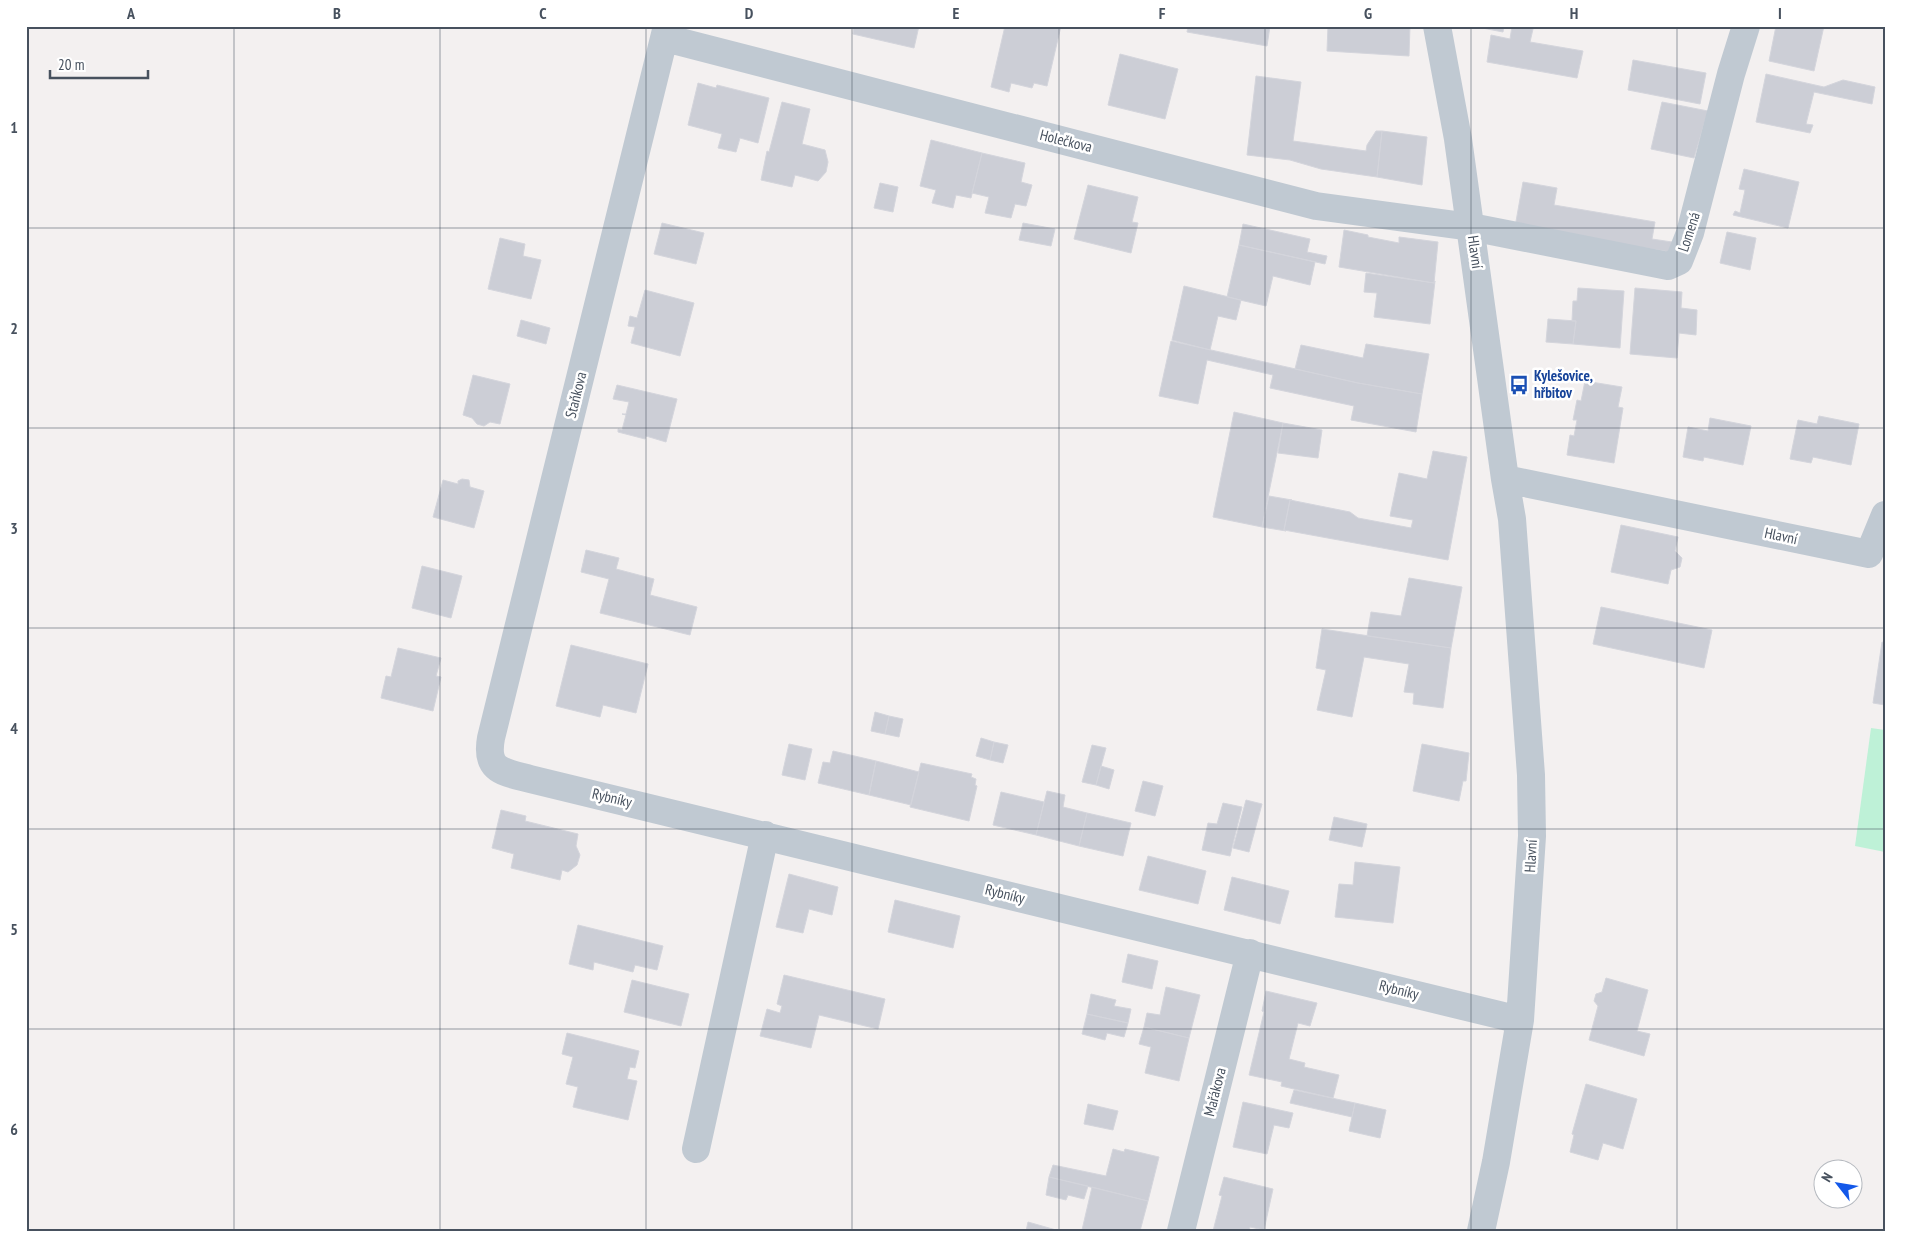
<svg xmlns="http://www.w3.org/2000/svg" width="1911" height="1257" font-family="'PT Sans Narrow',sans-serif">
<rect width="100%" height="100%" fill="#f3f0f0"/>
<path fill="#bef1d7" d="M 1871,728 L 1885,730 L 1885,852 L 1855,846 Z"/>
<path fill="#ccced6" stroke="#d4d5dc" d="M 854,26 L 919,26 L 914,48 L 853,34 Z
M 1005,26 L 1061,26 L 1047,86 L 1034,83 L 1032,88 L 1011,83 L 1009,92 L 991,87 Z
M 1188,26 L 1270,26 L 1267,46 L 1187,32 Z
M 1328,26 L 1410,26 L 1409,56 L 1327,51 Z
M 1472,26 L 1504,26 L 1503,32 Z
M 1512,26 L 1533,29 L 1530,42 L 1583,51 L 1577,78 L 1487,62 L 1491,35 L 1510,39 Z
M 1776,26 L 1824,26 L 1814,71 L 1769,61 Z
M 1120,54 L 1178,69 L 1165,119 L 1108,105 Z
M 1633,60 L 1706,73 L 1700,104 L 1628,90 Z
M 1766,74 L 1824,87 L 1843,80 L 1875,87 L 1872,104 L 1814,92 L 1806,124 L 1813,125 L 1810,133 L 1756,122 Z
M 1256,76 L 1301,82 L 1293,141 L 1366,151 L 1367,145 L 1376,131 L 1382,131 L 1377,177 L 1321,169 L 1290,160 L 1247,155 Z
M 698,83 L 716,88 L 717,85 L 769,98 L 758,143 L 740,138 L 736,152 L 718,148 L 722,134 L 688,125 Z
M 782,102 L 810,109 L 802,144 L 825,150 L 828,162 L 826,172 L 818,181 L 795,175 L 792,187 L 761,180 L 767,151 L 769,152 Z
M 1662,102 L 1708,111 L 1694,158 L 1651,149 Z
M 1382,131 L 1427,137 L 1422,185 L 1377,177 Z
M 931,140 L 982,153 L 971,198 L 956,195 L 953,208 L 932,203 L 936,190 L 920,186 Z
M 982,153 L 1025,163 L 1021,182 L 1032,185 L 1026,206 L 1015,204 L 1011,218 L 985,213 L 989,197 L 972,193 Z
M 1744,169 L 1799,182 L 1788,228 L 1733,215 L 1735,211 L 1740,213 L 1745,190 L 1739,189 Z
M 1523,182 L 1557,188 L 1554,205 L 1655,222 L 1652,239 L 1672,242 L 1670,252 L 1515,227 Z
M 880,183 L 898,187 L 893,212 L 874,208 Z
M 1088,185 L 1138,197 L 1132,222 L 1138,223 L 1131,253 L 1074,239 Z
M 662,223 L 704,233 L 696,264 L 654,254 Z
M 1023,223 L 1055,229 L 1051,246 L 1019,240 Z
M 1243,224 L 1310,239 L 1307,252 L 1327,256 L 1325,264 L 1239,245 Z
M 1344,230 L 1368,235 L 1368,237 L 1399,243 L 1399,237 L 1438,242 L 1434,283 L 1339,267 Z
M 1727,232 L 1756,238 L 1750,270 L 1720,263 Z
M 500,238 L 525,244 L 523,256 L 541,260 L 531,299 L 488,289 Z
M 1239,245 L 1315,262 L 1310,285 L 1273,276 L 1266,306 L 1227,297 Z
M 1366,273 L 1434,283 L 1435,281 L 1430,324 L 1374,317 L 1377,293 L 1364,292 Z
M 1184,286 L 1241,300 L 1236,320 L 1218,316 L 1210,350 L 1172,340 Z
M 1578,288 L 1624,291 L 1620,348 L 1573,344 L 1576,321 L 1572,321 L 1573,301 L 1577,301 Z
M 1635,288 L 1682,292 L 1681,308 L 1697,310 L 1696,335 L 1679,333 L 1677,358 L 1630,354 Z
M 645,290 L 694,303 L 680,356 L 631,343 L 635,327 L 628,326 L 630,316 L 637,318 Z
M 1548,319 L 1576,321 L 1573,344 L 1546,342 Z
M 521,320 L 550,328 L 546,344 L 517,336 Z
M 1171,341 L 1358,383 L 1422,394 L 1416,432 L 1351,420 L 1354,406 L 1270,388 L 1273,375 L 1207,360 L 1198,404 L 1159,396 Z
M 1366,344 L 1429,354 L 1422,394 L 1358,383 L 1295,369 L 1301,345 L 1363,358 Z
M 473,375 L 510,384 L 500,424 L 490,422 L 484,426 L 477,424 L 472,418 L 463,415 Z
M 1585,381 L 1622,387 L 1618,407 L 1623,408 L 1614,463 L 1567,455 L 1570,435 L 1574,436 L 1577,420 L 1573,420 L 1577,400 L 1581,401 Z
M 617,385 L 677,399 L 666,442 L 646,436 L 645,439 L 618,432 L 618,429 L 622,430 L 626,415 L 622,414 L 626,414 L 629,402 L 613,399 Z
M 1234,412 L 1283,423 L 1262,527 L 1213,517 Z
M 1819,416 L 1859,424 L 1851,465 L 1813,457 L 1811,463 L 1790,459 L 1798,420 L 1817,424 Z
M 1710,418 L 1751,426 L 1743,465 L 1704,457 L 1703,461 L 1683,457 L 1688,427 L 1708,431 Z
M 1283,423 L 1322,430 L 1318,458 L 1278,453 Z
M 1433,451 L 1467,457 L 1448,560 L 1284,530 L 1290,500 L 1350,512 L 1358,518 L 1411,528 L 1413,520 L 1390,516 L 1399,473 L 1427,479 Z
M 462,479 L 469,480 L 470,487 L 484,491 L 474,528 L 433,517 L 443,480 L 458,484 L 458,481 Z
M 1269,496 L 1292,500 L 1290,500 L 1284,530 L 1286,531 L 1262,527 Z
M 1621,525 L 1678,537 L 1675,551 L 1682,558 L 1680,567 L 1671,570 L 1668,584 L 1611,572 Z
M 586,550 L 619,558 L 616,569 L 654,579 L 650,595 L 697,607 L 690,635 L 600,613 L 609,579 L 581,572 Z
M 422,566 L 462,576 L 451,618 L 412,608 Z
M 1409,578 L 1462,587 L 1451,648 L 1367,636 L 1371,612 L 1401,616 Z
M 1601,607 L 1712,630 L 1704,668 L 1593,644 Z
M 1322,629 L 1451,648 L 1443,708 L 1413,704 L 1414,693 L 1404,692 L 1409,664 L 1364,657 L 1352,717 L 1317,710 L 1326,670 L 1316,668 Z
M 1882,642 L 1885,643 L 1885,705 L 1873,703 Z
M 571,645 L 648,664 L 636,713 L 603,705 L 600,717 L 556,706 Z
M 398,648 L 441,658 L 436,676 L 441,677 L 433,711 L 381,698 L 386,676 L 391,677 Z
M 875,712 L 889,716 L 885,734 L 871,731 Z
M 889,716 L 903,719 L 899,737 L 885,734 Z
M 981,738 L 994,742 L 990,760 L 976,756 Z
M 994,742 L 1008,745 L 1003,763 L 990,760 Z
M 789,744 L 812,749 L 805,780 L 782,775 Z
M 1422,744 L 1469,753 L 1466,781 L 1463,781 L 1459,801 L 1413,791 Z
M 1092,745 L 1106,748 L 1096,785 L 1082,782 Z
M 833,751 L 876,761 L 869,795 L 818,783 L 823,762 L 830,763 Z
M 876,761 L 919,772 L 911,805 L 869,795 Z
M 921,763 L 972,774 L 971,777 L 976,779 L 975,785 L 977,786 L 969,821 L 910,807 Z
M 1101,766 L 1114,770 L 1109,789 L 1096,785 Z
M 1143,781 L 1163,786 L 1155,816 L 1135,811 Z
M 1047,791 L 1065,795 L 1063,807 L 1087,813 L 1079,846 L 1036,835 Z
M 1001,792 L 1044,802 L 1036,835 L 993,825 Z
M 1246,800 L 1262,804 L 1249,852 L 1233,848 Z
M 1223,803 L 1242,807 L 1230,856 L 1202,850 L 1208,823 L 1217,824 Z
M 501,810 L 526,816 L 525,821 L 578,834 L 576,846 L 580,855 L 577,865 L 568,872 L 562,870 L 560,880 L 511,868 L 514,854 L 492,848 Z
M 1087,813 L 1131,823 L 1123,856 L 1079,846 Z
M 1334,817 L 1367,824 L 1362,847 L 1329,840 Z
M 1148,856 L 1206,871 L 1198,904 L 1139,890 Z
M 1355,862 L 1400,867 L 1393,923 L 1335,917 L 1339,884 L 1353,885 Z
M 789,874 L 838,887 L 832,915 L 809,909 L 803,933 L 776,927 Z
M 1232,877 L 1289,891 L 1280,924 L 1224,910 Z
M 895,900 L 960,916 L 953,948 L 888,932 Z
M 578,925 L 663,946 L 657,970 L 635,965 L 633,972 L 594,962 L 593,970 L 569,964 Z
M 1128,954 L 1158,961 L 1152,989 L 1122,982 Z
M 784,975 L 885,999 L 878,1029 L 819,1015 L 811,1048 L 760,1036 L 767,1009 L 780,1013 L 782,1006 L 777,1004 Z
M 1606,978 L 1648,990 L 1637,1031 L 1650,1034 L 1644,1056 L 1589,1040 L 1598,1006 L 1594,1001 L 1596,994 L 1602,992 Z
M 632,980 L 689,994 L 681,1026 L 624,1012 Z
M 1166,987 L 1200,995 L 1189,1038 L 1144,1027 L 1147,1013 L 1160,1015 Z
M 1266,991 L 1317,1003 L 1310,1026 L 1298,1023 L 1289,1059 L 1305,1063 L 1304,1067 L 1339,1075 L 1333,1098 L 1281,1086 L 1282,1082 L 1249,1075 L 1264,1012 L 1262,1011 Z
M 1091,994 L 1116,1000 L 1114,1006 L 1131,1009 L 1128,1023 L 1087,1014 Z
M 1087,1014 L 1128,1023 L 1124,1037 L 1107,1033 L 1105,1040 L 1082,1034 Z
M 1144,1027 L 1189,1038 L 1179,1081 L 1145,1073 L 1151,1047 L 1139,1044 Z
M 567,1033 L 639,1051 L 635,1068 L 630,1067 L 627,1079 L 637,1081 L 628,1120 L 573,1107 L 578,1087 L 566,1084 L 573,1057 L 562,1054 Z
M 1586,1084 L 1637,1099 L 1623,1149 L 1603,1143 L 1598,1160 L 1570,1152 L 1574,1135 L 1572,1134 Z
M 1294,1090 L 1355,1103 L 1352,1117 L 1290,1103 Z
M 1243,1102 L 1293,1113 L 1289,1128 L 1274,1125 L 1267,1154 L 1233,1147 Z
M 1355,1103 L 1386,1110 L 1380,1138 L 1349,1131 Z
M 1088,1104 L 1118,1111 L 1113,1130 L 1084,1124 Z
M 1113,1149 L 1124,1152 L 1125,1149 L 1159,1157 L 1148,1201 L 1049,1177 L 1053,1165 L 1106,1176 Z
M 1049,1177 L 1088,1186 L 1084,1199 L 1068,1195 L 1066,1200 L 1046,1195 Z
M 1224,1177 L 1273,1189 L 1264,1230 L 1250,1227 L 1249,1231 L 1213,1231 L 1222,1196 L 1219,1195 Z
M 1092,1187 L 1148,1201 L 1140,1231 L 1082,1230 Z
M 1028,1222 L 1056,1230 L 1056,1231 L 1026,1231 Z"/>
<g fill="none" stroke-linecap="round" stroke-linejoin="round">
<path stroke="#c0c9d2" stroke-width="28" d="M 667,26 L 491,738 C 485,771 503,772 530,779 L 1520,1020
M 1437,26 L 1458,139 L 1505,479 L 1512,519 L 1531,775 L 1532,836 L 1520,1020 L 1496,1162 L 1481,1231
M 665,38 L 1316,206 L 1471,227 L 1668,266 L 1679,261 L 1690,233 L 1731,74 L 1746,26
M 1505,479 L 1869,554 L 1885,515
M 696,1149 L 765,835
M 1181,1231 L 1250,953"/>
</g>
<path fill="none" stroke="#47515e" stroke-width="1" stroke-opacity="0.55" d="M 234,26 L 234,1231M 440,26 L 440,1231M 646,26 L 646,1231M 852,26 L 852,1231M 1059,26 L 1059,1231M 1265,26 L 1265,1231M 1471,26 L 1471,1231M 1677,26 L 1677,1231M 26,228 L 1885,228M 26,428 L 1885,428M 26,628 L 1885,628M 26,829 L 1885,829M 26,1029 L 1885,1029"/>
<defs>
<symbol id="bus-bare" viewBox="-9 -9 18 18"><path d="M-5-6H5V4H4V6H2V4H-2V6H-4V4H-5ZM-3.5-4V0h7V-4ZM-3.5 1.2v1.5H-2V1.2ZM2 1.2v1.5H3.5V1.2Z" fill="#1a4fb4" stroke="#fff" stroke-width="2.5" paint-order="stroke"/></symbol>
</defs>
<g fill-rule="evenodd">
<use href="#bus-bare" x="1505" y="371" width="28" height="28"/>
</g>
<g text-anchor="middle" stroke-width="5" stroke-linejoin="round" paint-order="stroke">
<g font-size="15" fill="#47515e" stroke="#fff">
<text transform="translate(1066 141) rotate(14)" y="5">Holečkova</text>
<text transform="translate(1689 232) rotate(-72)" y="5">Lomená</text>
<text transform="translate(1475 252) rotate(82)" y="5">Hlavní</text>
<text transform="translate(576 395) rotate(-76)" y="5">Staňkova</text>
<text transform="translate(1781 536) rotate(12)" y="5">Hlavní</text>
<text transform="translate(612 798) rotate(13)" y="5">Rybníky</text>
<text transform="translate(1531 856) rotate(-87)" y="5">Hlavní</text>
<text transform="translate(1005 894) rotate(14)" y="5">Rybníky</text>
<text transform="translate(1399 990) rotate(14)" y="5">Rybníky</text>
<text transform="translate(1215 1092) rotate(-76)" y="5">Mařákova</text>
</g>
<g font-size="15" font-weight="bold" fill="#164399" stroke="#fff" text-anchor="start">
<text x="1534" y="381">Kylešovice,<tspan x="1534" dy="17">hřbitov</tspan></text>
</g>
</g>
<rect width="1911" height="1257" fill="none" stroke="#ffffff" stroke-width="55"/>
<g transform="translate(1838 1184) rotate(301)"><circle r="24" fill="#ffffff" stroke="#b5b9bf"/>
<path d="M0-4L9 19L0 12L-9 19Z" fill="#1358e9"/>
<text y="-8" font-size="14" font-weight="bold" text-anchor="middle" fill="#47515e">N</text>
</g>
<path d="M50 70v8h98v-8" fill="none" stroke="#47515e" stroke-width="2.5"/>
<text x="58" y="70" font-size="15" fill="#47515e" stroke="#ffffff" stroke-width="4" paint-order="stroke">20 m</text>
<rect x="28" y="28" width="1856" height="1202" fill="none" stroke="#47515e" stroke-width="2"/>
<g font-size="16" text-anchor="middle" font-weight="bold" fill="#47515e">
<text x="131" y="19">A</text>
<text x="337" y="19">B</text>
<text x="543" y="19">C</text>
<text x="749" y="19">D</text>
<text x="956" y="19">E</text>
<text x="1162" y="19">F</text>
<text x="1368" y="19">G</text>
<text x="1574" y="19">H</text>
<text x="1780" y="19">I</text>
<text x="14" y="133">1</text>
<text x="14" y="334">2</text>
<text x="14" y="534">3</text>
<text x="14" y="734">4</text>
<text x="14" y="935">5</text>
<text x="14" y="1135">6</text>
</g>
</svg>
